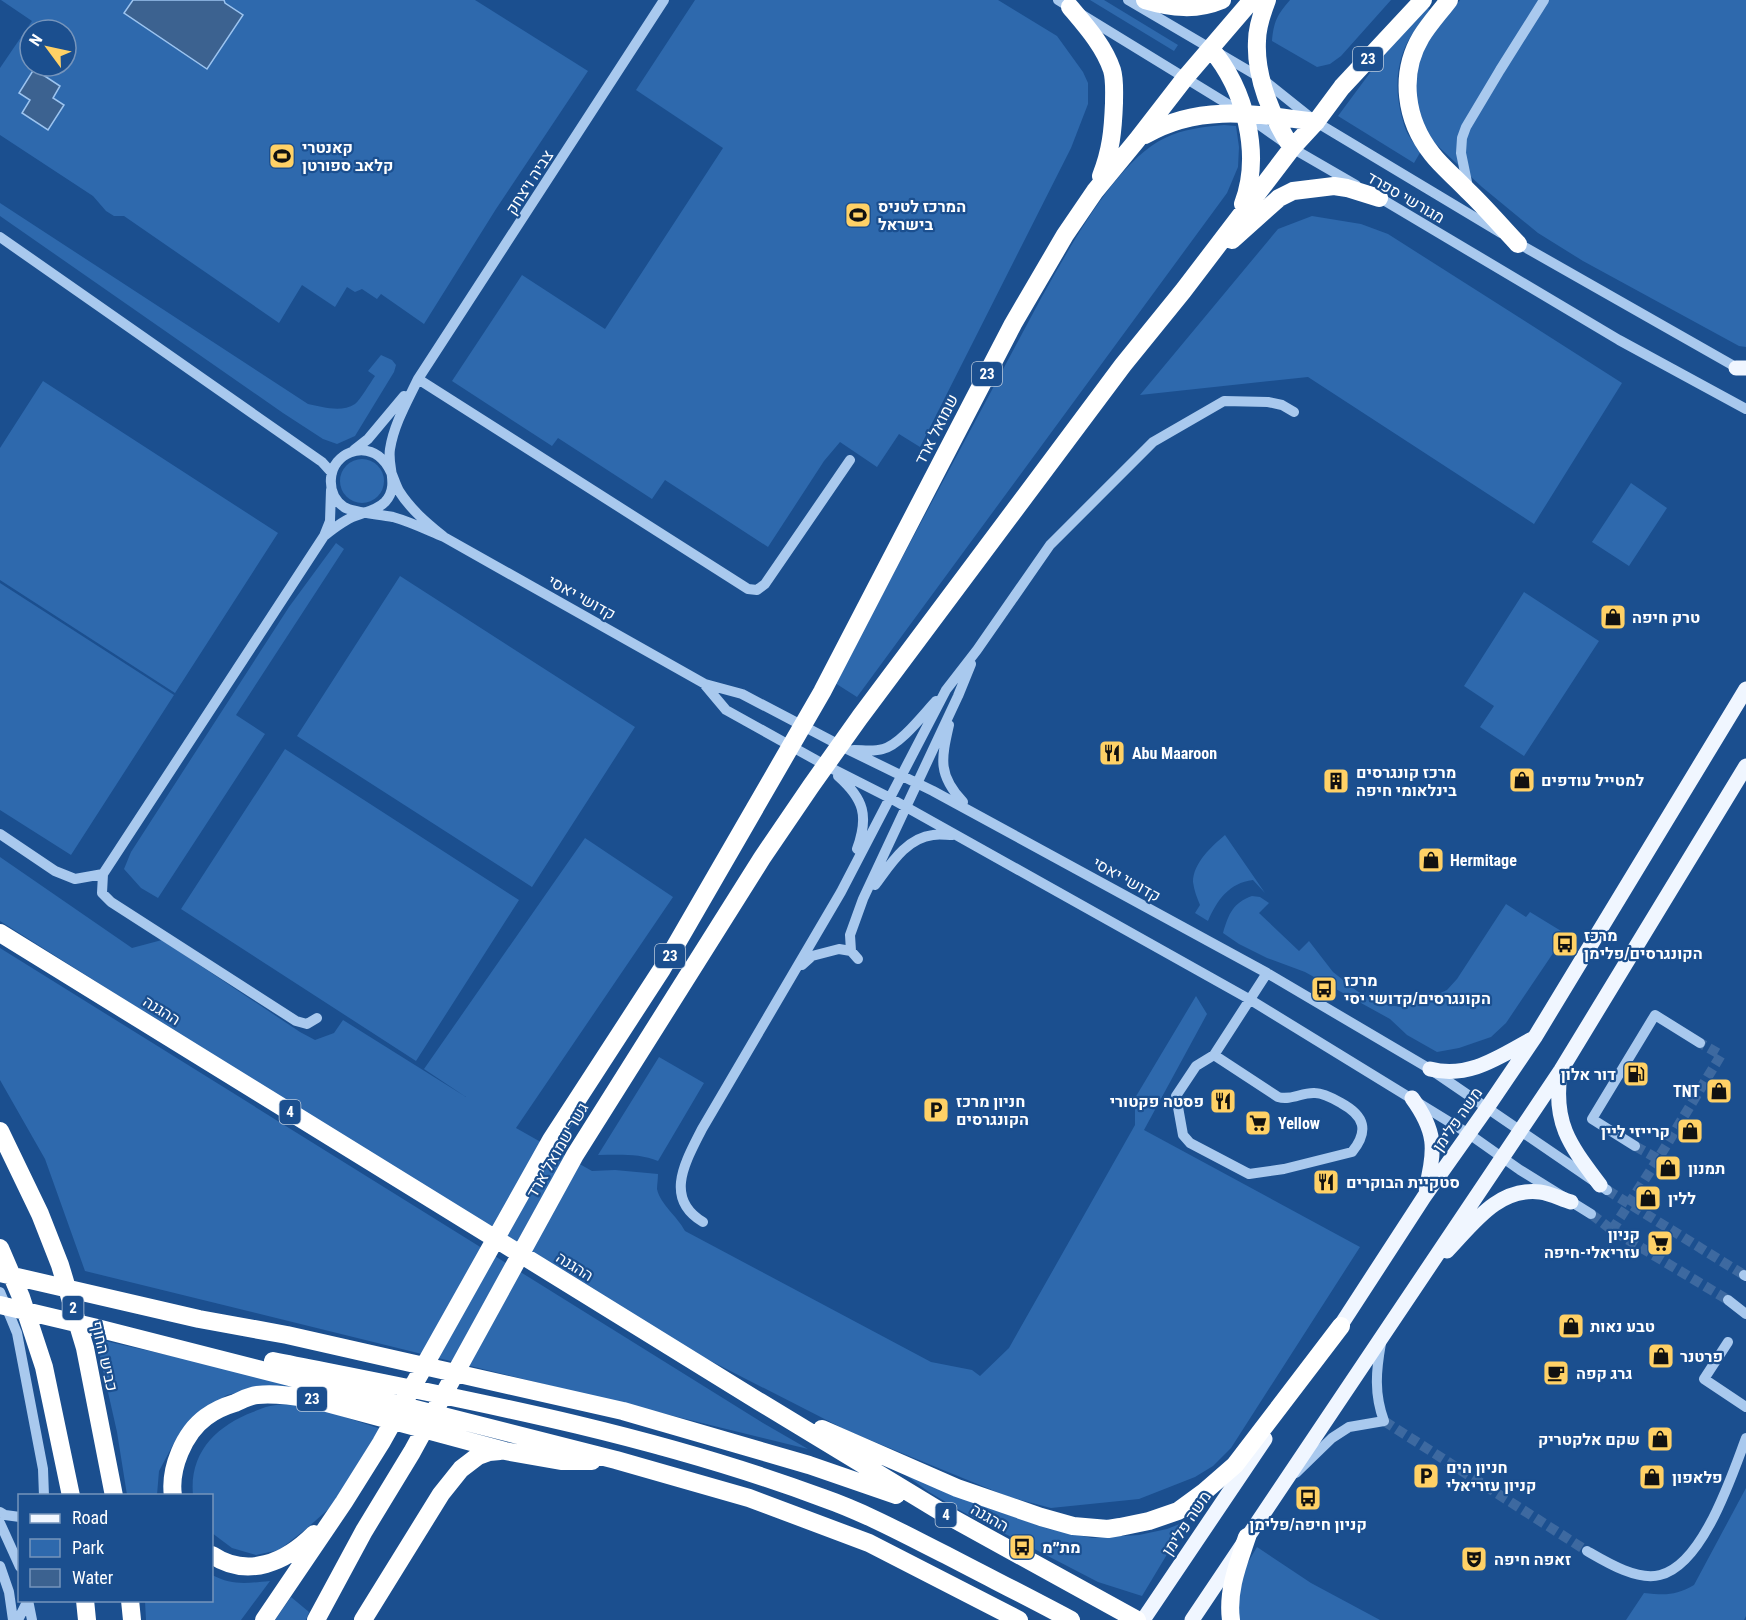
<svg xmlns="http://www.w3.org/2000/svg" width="1746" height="1620" font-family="'Roboto Condensed',Heebo,sans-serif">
<rect width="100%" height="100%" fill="#1b4f8f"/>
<path fill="#2e69ad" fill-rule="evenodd" d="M 1,0 L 475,0 L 588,71 L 496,209 L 424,324 L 381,294 L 377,299 L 362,289 L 355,292 L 347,287 L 335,307 L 302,285 L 279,323 L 124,216 L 114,216 L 106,211 L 93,196 L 0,135 L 0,68 L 32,21 ZM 30,30 L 66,30 L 66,66 L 30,66 Z
M 695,0 L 998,0 L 1057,36 L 1083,72 L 1088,83 L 1088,104 L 1071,148 L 920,447 L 899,434 L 877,467 L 840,442 L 824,461 L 768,547 L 665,480 L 652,499 L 558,438 L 552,446 L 452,381 L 522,275 L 605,329 L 723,148 L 636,90 Z
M 1090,0 L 1104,0 L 1178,45 L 1174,51 Z
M 1290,0 L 1391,0 L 1341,56 L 1330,64 L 1317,67 L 1272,41 C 1274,21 1277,15 1290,0 Z
M 1460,0 L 1746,0 L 1746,347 L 1739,346 L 1583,261 L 1538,233 L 1482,187 L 1442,150 L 1423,131 L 1415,98 L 1416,68 L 1428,40 Z
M 1426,6 L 1430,10 C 1422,20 1414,30 1408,41 C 1396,64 1395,89 1401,114 C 1403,121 1405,130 1409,136 C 1412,142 1417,146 1421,151 L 1414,163 L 1338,116 L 1378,62 Z
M 1224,125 L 1236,126 L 1239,147 L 1238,167 L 1227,193 L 857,697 L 835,683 L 1039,302 C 1066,254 1115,161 1165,138 C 1182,129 1204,127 1224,125 Z
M 0,203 L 308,404 C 323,407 341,413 355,404 C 361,399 370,383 375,376 L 368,371 L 381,355 L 392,360 L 396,365 L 394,372 L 355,436 L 337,444 L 323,439 L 283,413 L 0,216 Z
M 1312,216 L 1361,224 L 1388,234 L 1622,383 L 1534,524 L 1308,377 L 1140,395 L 1278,229 Z
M 43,381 L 278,533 L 175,693 L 0,580 L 0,448 Z
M340 481a22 22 0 1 1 44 0a22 22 0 1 1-44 0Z
M 1631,483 L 1667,508 L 1629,566 L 1592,542 Z
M 336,543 L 344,549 L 236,715 L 265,734 L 158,898 L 141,888 L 124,869 L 131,852 L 289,607 Z
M 400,576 L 635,727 L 532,887 L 297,736 Z
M 0,583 L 174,695 L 71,855 L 0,810 Z
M 1524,592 L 1599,641 L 1524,756 L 1480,727 L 1494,706 L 1464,686 Z
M 285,749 L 519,900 L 416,1061 L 181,909 Z
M 1225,835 L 1265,893 L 1253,880 C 1229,883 1217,900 1208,921 L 1195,913 L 1200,905 C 1197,898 1194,890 1193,882 C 1193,863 1212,846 1225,835 Z
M 585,838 L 673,897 L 516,1128 L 592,1171 L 615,1170 L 658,1174 C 658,1179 657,1185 657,1189 C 660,1204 678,1217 685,1231 L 931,1362 L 972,1370 L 980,1376 L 1009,1348 L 1135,1125 L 1135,1098 L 1196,996 L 1207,1014 L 1144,1130 L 1360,1247 L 1231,1448 L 1213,1466 L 1195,1477 L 1139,1499 L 1051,1508 L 1009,1497 L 848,1431 L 701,1356 L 538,1260 L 0,921 L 0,857 L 132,948 L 162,940 L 300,1032 L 315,1040 L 334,1033 L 343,1020 L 466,1097 L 424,1069 Z
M 1252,896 L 1260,897 L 1269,903 L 1259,913 L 1299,951 L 1309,941 L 1333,972 L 1357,991 L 1371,999 L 1388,1005 L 1402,1007 L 1421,1002 L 1447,990 L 1457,979 L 1506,904 L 1526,917 L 1530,912 L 1566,934 L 1506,1023 L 1491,1037 L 1459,1048 L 1437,1052 L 1407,1035 L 1390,1019 L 1305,972 L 1267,958 L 1239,944 L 1223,933 C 1229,913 1233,903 1252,896 Z
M 0,948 L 763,1423 L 808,1449 L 85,1271 L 45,1159 L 0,1080 Z
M 659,1057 L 704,1083 L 658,1161 C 639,1153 617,1155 598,1155 Z
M 96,1339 L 311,1387 L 253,1389 L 227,1395 L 197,1413 L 174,1443 L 159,1471 L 157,1495 L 127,1495 L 117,1432 Z
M 302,1403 L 384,1430 L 332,1506 L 306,1529 L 279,1550 L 256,1555 L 232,1548 L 212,1533 L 212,1496 L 193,1495 C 189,1453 216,1426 253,1412 C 258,1410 264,1407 270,1406 C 280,1404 292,1404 302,1403 Z
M 900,1471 L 971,1502 L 1049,1529 L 1092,1538 L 1139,1535 L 1167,1529 L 1187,1521 L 1142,1596 L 1098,1582 L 961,1511 L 929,1492 Z
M 1746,1488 L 1746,1616 L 1744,1620 L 1626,1620 L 1644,1593 C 1665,1595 1675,1596 1694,1585 Z
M 1257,1547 L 1311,1583 L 1380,1620 L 1237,1620 L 1236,1596 L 1244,1569 Z
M 212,1575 C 233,1586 247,1583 270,1581 L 241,1620 L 146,1620 L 145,1601 L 212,1600 Z
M 291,1597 L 309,1612 L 306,1620 L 275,1620 Z"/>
<path fill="#3c6290" stroke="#9cc4f0" stroke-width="1.5" d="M 133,0 L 224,0 L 225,3 L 243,15 L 207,69 L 124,13 Z
M 34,69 L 60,86 L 53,98 L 64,105 L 48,130 L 22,113 L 30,100 L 19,93 Z"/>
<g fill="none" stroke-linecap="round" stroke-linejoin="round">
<path stroke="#3d69a0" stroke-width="10" stroke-dasharray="10 5" stroke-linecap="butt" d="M 1635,1146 L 1658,1159
M 1607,1190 L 1744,1275
M 1591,1214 L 1612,1230 L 1728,1300
M 1612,1230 L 1658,1159 L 1721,1055 L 1700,1043
M 1384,1421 L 1587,1551"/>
<path stroke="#a9c9ee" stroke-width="10" d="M 1058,0 L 1244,114 L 1292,148 L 1356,185
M 1128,0 L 1261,78 L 1316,122 L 1501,233
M 1468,187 L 1461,153 L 1462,138 L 1466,127 L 1500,70 L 1544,0
M 1375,195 L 1619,340 L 1746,409
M 0,237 L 322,462 L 332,473
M 1514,241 L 1741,370
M 418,379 L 748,589 L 757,590 L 765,584 L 850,460
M 354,450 L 368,439 L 404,396
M 324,536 C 334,528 344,520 355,516 C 366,512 377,510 385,502 C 400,486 387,467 390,449 C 394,424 407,402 418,379 L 664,0
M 444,537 C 427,523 411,510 399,491 C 393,480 392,468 382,459 C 364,441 333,453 331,478 C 330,489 334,500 344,507 C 353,513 379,514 393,517 C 411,522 427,530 444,537 L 705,684 L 742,694 L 847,749 L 933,791 L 1267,973 L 1430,1069 L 1607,1190
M 705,685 L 726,710 L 825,765 L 890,798 L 1249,999 L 1469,1134 L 1520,1170 L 1591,1214
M 949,725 C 941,760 938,775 963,802
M 854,750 C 863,750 873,752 883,749 C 900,745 923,715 936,701
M 838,776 C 864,799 869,816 857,849
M 0,834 L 55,871 L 75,879 L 103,874 L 324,536 L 330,521 L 331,490
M 103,874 L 102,893 L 111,902 L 296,1021 L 307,1024 L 317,1018
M 875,885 C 890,865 906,838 933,835 C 939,834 946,835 953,835
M 851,951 L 850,935 L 863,899 L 958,696 L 971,664
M 802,965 L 812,956 L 839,949 L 851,951 L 858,959
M 1214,1055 L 1278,1097 C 1291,1101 1302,1092 1315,1093 C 1324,1093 1334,1099 1341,1103 C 1365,1116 1369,1131 1352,1152 L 1284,1169 L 1249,1174 L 1190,1143 L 1183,1135 L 1176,1096 L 1196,1066 L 1214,1055 L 1267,973
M 1635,1146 L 1592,1119 L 1655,1015 L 1700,1043
M 703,1222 C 663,1198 686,1161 702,1129 L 841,892 L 946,690 L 977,650 L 1050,545 L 1153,442 L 1224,401 L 1268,402 L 1282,405 L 1294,412
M 1744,1275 L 1746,1276
M 0,1292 L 17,1333 L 43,1469 L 44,1496
M 1728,1300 L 1746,1314
M 1728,1342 L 1704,1379 L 1746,1407
M 1296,1473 L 1332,1438 L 1349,1427 L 1384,1421 C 1374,1394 1376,1371 1381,1343
M 0,1512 L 5,1515 L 20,1517
M 0,1523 L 20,1567
M 1587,1551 C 1606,1562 1637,1581 1660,1575 C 1703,1565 1732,1475 1746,1438
M 0,1566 L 9,1592 L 13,1620
M 28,1600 L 32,1620
M 18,1620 L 28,1600"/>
<path stroke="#f0f6ff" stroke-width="15" d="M 1736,368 L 1746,368
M 1430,1069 C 1469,1079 1499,1057 1532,1039
M 1560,1074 C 1553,1125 1571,1146 1600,1185
M 1412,1098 C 1436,1131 1436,1149 1426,1188
M 1447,1251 C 1473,1224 1498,1187 1540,1192 C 1550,1193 1561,1199 1571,1202
M 1335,1334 L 1424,1197 L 1487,1108 L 1535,1037 L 1746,689
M 1143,1620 L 1265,1439
M 1192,1620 L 1561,1070 L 1746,766"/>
<path stroke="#fff" stroke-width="18" d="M 1145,0 C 1172,8 1196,11 1222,0
M 1267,0 C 1262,13 1257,27 1257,41 C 1255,77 1272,118 1292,148
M 1449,0 C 1440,12 1429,24 1421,37 C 1399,74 1405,120 1432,154 C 1442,167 1456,178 1467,190 C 1485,207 1501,226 1518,244
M 1070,7 C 1086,26 1104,46 1112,70 C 1115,80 1114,92 1114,103 C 1113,130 1111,151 1101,176
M 1211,49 C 1245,89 1262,154 1243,204
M 1145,135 C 1200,103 1256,114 1316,122
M 1232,240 L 1279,198 L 1293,191 L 1334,186 L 1347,188 L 1379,198
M 0,933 L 760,1402 L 943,1513 L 1137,1620
M 0,1131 L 40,1214 L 60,1265 L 85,1348 L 114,1496
M 0,1248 L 21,1297 L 44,1367 L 71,1496
M 0,1273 L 199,1319 L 287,1335 L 623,1411 L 809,1465 L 896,1495
M 0,1305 L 97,1328 L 616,1460 L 749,1498 L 869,1543 L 1019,1620
M 273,1361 C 458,1398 646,1432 823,1498 C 866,1513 906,1535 946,1555 C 988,1577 1030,1598 1071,1620
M 822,1429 L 957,1488 L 1041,1517 L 1073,1526 L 1108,1529 L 1120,1527 L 1149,1521 L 1178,1511 L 1204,1492 L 1235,1465 L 1341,1326
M 173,1496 C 169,1469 184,1433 206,1417 C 214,1411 225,1406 235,1403 C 242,1400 249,1396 257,1395 C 275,1393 294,1396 312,1399 L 505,1451 L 561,1461 L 592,1461
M 212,1555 C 248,1579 286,1562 314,1534
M 85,1600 L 87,1620
M 130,1600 L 132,1620
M 264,1620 L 344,1502 L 381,1443 L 551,1140 L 662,969 L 822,692 L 1013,324 L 1065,235 L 1095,191 L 1137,140 L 1185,78 L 1252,0
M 316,1620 L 364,1531 L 412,1452 L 575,1155 L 762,858 L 811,786 L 860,717 L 1123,365 L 1183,291 L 1292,148 L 1316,122 L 1342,87 L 1423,0
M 363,1620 L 441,1494 L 461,1469 L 478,1456 L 489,1452 L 500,1451
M 1231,1620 C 1227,1591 1238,1564 1247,1537"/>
</g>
<defs>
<symbol id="stadium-square" viewBox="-11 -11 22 22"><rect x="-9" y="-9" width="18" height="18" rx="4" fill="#ffd166" stroke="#1b4f8f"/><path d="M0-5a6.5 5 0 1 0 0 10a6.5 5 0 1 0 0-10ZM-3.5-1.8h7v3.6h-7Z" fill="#111"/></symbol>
<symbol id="shop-square" viewBox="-11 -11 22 22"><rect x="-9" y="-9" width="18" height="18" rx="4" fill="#ffd166" stroke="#1b4f8f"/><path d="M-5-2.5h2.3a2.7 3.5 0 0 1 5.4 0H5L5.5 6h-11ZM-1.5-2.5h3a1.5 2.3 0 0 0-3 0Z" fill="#111"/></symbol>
<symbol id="restaurant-square" viewBox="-11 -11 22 22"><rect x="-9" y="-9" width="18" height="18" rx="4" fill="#ffd166" stroke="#1b4f8f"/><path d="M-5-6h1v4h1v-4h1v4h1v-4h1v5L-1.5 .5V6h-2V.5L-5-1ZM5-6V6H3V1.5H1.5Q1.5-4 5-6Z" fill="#111"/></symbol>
<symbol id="building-square" viewBox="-11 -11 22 22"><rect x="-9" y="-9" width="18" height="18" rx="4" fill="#ffd166" stroke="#1b4f8f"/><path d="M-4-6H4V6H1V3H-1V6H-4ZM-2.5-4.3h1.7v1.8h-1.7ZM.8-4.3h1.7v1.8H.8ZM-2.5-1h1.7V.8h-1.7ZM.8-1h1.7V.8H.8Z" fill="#111"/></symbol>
<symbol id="bus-square" viewBox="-11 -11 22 22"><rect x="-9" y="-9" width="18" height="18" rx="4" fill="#ffd166" stroke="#1b4f8f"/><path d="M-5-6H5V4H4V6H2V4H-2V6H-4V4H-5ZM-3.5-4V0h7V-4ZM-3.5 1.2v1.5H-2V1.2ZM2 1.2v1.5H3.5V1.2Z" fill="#111"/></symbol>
<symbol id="fuel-square" viewBox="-11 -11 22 22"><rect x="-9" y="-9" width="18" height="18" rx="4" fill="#ffd166" stroke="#1b4f8f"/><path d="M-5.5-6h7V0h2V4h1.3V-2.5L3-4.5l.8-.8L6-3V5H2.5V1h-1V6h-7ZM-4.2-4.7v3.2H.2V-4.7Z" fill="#111"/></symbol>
<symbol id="parking-square" viewBox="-11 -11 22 22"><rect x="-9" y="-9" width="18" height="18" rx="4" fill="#ffd166" stroke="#1b4f8f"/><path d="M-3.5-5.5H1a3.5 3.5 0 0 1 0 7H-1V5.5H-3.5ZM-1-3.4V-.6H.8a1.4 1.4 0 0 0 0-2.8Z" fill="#111"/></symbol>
<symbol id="supermarket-square" viewBox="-11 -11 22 22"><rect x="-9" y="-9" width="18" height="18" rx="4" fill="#ffd166" stroke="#1b4f8f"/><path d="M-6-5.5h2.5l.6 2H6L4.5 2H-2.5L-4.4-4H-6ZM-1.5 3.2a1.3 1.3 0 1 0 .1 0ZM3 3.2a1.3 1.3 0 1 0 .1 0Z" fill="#111"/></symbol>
<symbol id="cafe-square" viewBox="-11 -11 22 22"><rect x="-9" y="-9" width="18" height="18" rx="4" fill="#ffd166" stroke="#1b4f8f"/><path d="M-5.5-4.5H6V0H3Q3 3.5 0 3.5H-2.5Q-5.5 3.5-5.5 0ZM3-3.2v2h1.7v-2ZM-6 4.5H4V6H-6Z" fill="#111"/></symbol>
<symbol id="theatre-square" viewBox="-11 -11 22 22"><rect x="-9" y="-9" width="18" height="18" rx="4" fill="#ffd166" stroke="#1b4f8f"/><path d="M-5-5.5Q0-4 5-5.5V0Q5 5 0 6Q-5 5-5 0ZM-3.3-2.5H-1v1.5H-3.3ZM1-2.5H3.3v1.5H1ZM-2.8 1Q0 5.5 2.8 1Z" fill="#111"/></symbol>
</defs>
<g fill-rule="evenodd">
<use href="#stadium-square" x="267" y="141" width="30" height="30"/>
<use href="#stadium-square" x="843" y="200" width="30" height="30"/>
<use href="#shop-square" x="1598" y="602" width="30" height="30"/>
<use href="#restaurant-square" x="1097" y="738" width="30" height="30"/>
<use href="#shop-square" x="1507" y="765" width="30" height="30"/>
<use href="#building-square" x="1321" y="766" width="30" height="30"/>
<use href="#shop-square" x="1416" y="845" width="30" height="30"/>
<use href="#bus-square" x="1550" y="929" width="30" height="30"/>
<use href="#bus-square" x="1309" y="974" width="30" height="30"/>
<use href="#fuel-square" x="1621" y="1059" width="30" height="30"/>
<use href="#shop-square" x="1704" y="1076" width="30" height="30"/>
<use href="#restaurant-square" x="1208" y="1086" width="30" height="30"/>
<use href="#parking-square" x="921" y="1095" width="30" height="30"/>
<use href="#supermarket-square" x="1243" y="1108" width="30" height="30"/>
<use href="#shop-square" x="1675" y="1116" width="30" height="30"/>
<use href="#shop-square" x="1653" y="1153" width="30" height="30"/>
<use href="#restaurant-square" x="1311" y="1167" width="30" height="30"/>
<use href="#shop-square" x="1633" y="1183" width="30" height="30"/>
<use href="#supermarket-square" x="1645" y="1228" width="30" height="30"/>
<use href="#shop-square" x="1556" y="1311" width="30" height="30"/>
<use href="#shop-square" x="1646" y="1341" width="30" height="30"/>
<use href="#cafe-square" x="1541" y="1358" width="30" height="30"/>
<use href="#shop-square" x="1645" y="1424" width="30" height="30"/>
<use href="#parking-square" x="1411" y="1461" width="30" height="30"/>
<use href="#shop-square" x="1637" y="1462" width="30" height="30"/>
<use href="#bus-square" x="1293" y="1483" width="30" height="30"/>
<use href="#bus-square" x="1007" y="1532" width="30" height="30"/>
<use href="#theatre-square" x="1459" y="1544" width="30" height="30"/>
</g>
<g text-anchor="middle" stroke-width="4.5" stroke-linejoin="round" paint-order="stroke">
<g fill="#1b4f8f" stroke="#bbcadd" stroke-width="1.5">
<rect x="1353" y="47" width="30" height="24" rx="4.5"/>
<rect x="972" y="362" width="30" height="24" rx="4.5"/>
<rect x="655" y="944" width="30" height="24" rx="4.5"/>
<rect x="279.5" y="1100" width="21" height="24" rx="4.5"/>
<rect x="62.5" y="1296" width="21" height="24" rx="4.5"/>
<rect x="297" y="1387" width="30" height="24" rx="4.5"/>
<rect x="935.5" y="1503" width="21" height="24" rx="4.5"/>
</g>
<g font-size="15" font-weight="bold" fill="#fff">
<text x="1368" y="64">23</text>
<text x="987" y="379">23</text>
<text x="670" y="961">23</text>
<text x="290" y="1117">4</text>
<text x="73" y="1313">2</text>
<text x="312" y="1404">23</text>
<text x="946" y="1520">4</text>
</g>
<g font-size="16" font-weight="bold" fill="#fff" stroke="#1b4f8f" text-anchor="start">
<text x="302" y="153">קאנטרי<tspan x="302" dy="18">קלאב ספורטן</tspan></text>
<text x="878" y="212">המרכז לטניס<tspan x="878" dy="18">בישראל</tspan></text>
<text x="1632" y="623">טרק חיפה</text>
<text x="1132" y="759">Abu Maaroon</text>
<text x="1356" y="778">מרכז קונגרסים<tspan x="1356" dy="18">בינלאומי חיפה</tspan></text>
<text x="1541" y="786">למטייל עודפים</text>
<text x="1450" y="866">Hermitage</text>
<text x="1584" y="941">מרכז<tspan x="1584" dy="18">הקונגרסים/פלימן</tspan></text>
<text x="1344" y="986">מרכז<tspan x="1344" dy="18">הקונגרסים/קדושי יסי</tspan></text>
<text x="1616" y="1080" text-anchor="end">דור אלון</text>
<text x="1700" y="1097" text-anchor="end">TNT</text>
<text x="956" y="1107">חניון מרכז<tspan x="956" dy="18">הקונגרסים</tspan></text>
<text x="1204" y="1107" text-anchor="end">פסטה פקטורי</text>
<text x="1278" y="1129">Yellow</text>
<text x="1670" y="1137" text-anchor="end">קרייזי ליין</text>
<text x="1688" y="1174">תמנון</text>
<text x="1346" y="1188">סטקיית הבוקרים</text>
<text x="1668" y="1204">ללין</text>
<text x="1640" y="1240" text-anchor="end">קניון<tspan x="1640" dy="18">עזריאלי-חיפה</tspan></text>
<text x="1590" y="1332">טבע נאות</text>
<text x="1680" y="1362">פרטנר</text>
<text x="1576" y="1379">גרג קפה</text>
<text x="1640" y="1445" text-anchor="end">שקם אלקטריק</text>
<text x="1446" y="1473">חניון הים<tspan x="1446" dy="18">קניון עזריאלי</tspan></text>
<text x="1672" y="1483">פלאפון</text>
<text x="1308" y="1530" text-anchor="middle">קניון חיפה/פלימן</text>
<text x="1042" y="1553">מת״מ</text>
<text x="1494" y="1565">זאפה חיפה</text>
</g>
<g font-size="16" fill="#fff" stroke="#1b4f8f">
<text transform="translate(529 182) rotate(-57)" y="6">צביה ויצחק</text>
<text transform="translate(1406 197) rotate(30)" y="6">מגורשי ספרד</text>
<text transform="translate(936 429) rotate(-63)" y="6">שמואל ארד</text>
<text transform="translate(582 597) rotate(29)" y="6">קדושי יאסי</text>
<text transform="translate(1127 879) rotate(29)" y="6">קדושי יאסי</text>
<text transform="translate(162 1010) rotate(32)" y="6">ההגנה</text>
<text transform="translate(1457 1119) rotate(-55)" y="6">משה פלימן</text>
<text transform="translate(557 1150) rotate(-60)" y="6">גשר שמואל ארד</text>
<text transform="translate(575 1266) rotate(32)" y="6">ההגנה</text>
<text transform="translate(105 1356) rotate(77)" y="6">כביש החוף</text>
<text transform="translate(990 1517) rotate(29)" y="6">ההגנה</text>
<text transform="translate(1186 1523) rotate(-56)" y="6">משה פלימן</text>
</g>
</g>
<rect x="18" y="1494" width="195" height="108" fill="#1b4f8f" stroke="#7695bc" stroke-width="1.5"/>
<rect x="30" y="1514" width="30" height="9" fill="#f0f6ff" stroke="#7695bc" stroke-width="1.5"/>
<text x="72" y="1524" font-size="18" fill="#ffffff">Road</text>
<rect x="30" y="1539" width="30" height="18" fill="#2e69ad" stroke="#7695bc" stroke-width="1.5"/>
<text x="72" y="1554" font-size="18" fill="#ffffff">Park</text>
<rect x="30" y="1569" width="30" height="18" fill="#3c6290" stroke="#7695bc" stroke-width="1.5"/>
<text x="72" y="1584" font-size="18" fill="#ffffff">Water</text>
<g transform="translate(48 48) rotate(303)"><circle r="28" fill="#1b4f8f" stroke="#7695bc" stroke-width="1.5"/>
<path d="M0-4.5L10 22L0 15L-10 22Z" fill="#ffd166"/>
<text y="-9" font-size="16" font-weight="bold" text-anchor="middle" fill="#ffffff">N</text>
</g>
</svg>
